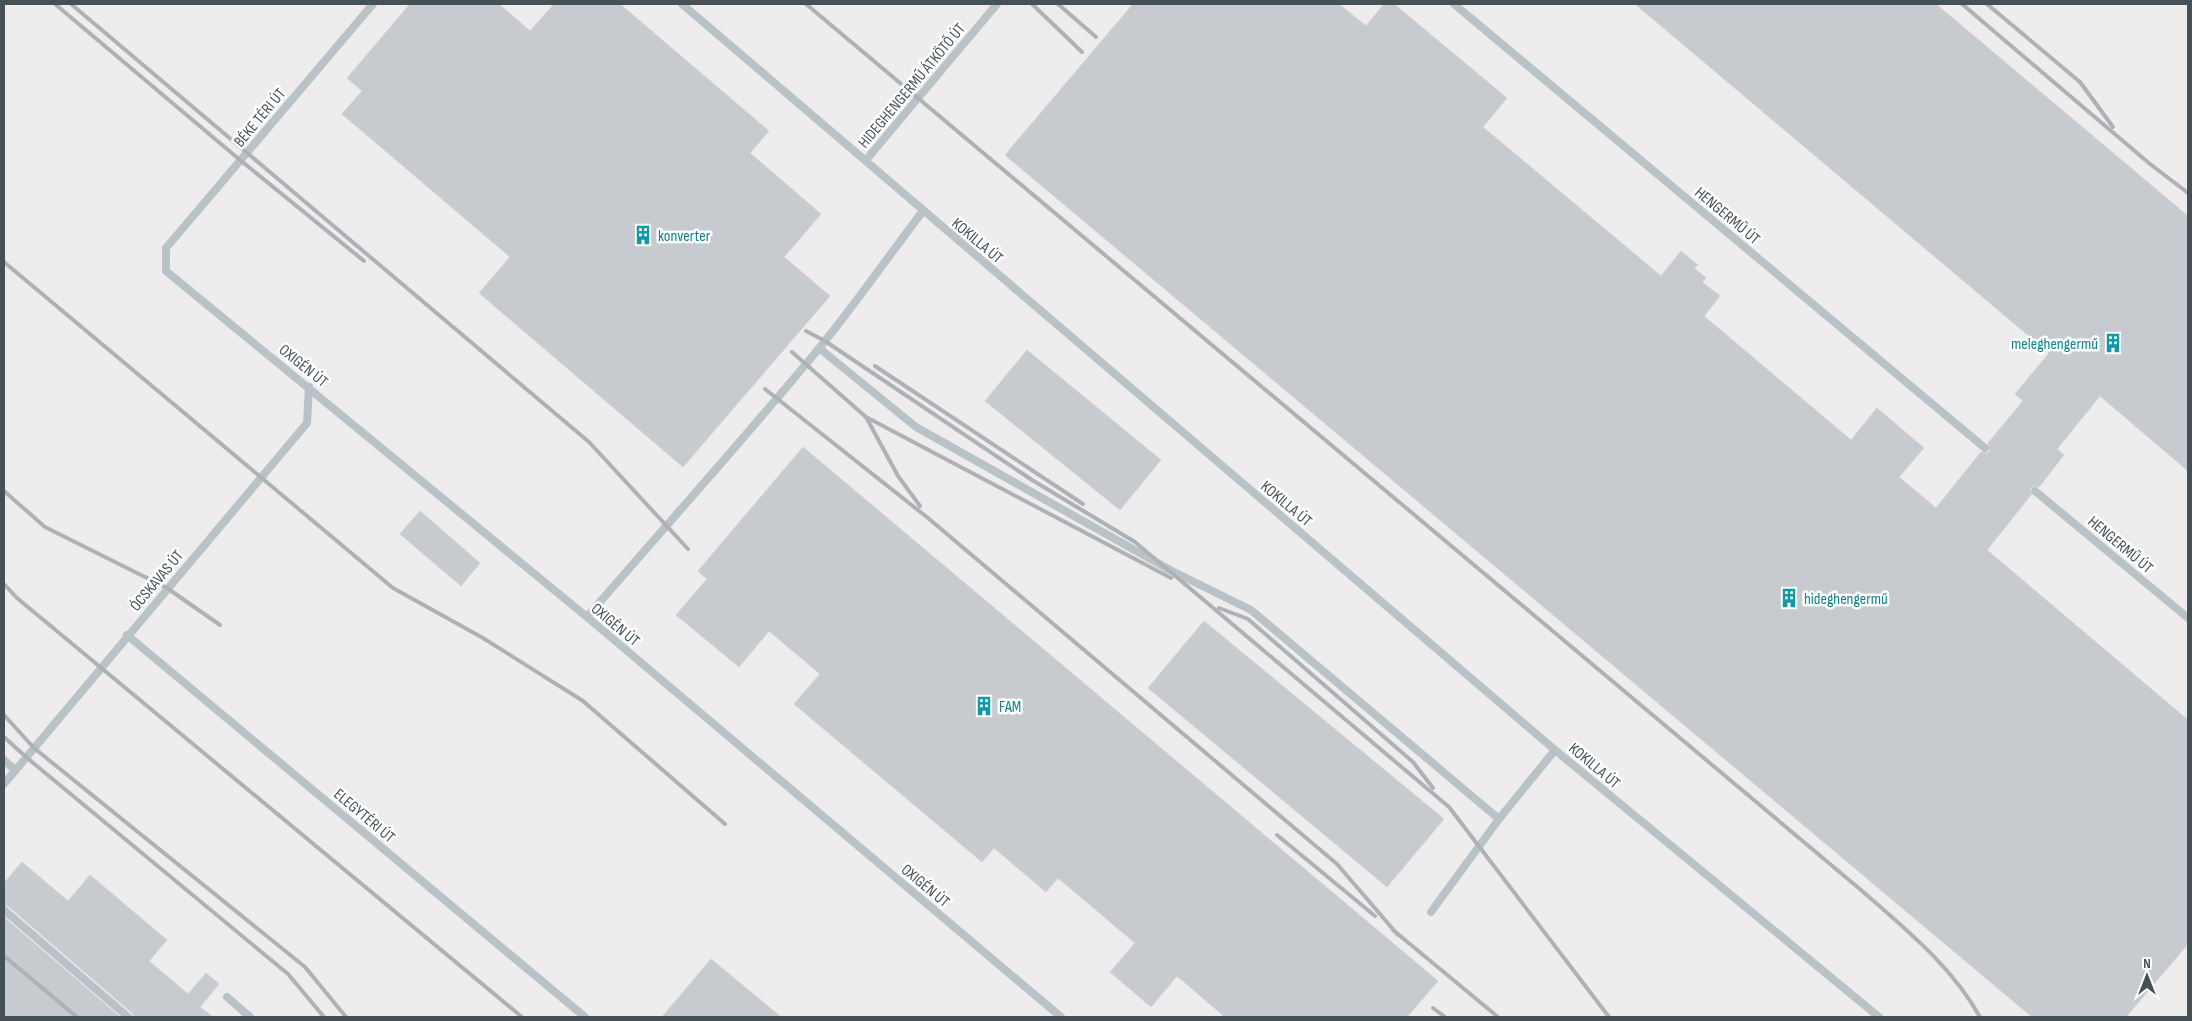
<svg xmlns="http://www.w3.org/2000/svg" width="2192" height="1021" font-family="'Sofia Sans Condensed',sans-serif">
<rect width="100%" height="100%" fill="#eeecec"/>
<path fill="#c7cace" stroke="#d0d3d7" d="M 410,4 L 499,4 L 530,31 L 554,4 L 620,4 L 769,131 L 750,153 L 821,214 L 784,257 L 830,296 L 683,467 L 479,293 L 510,257 L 342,114 L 362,91 L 347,78 Z
M 1133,4 L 1339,4 L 1366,26 L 1384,4 L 1394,4 L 1507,98 L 1483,127 L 1661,276 L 1681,251 L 1698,265 L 1694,268 L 1706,278 L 1702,282 L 1720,296 L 1704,316 L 1851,440 L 1877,408 L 1924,448 L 1899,477 L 1936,508 L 1981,452 L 1986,453 L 1990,451 L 1988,443 L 2023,401 L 2015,394 L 2049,353 L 1635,4 L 1936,4 L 2188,216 L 2188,471 L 2100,396 L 2057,449 L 2064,455 L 2039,487 L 2034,486 L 2030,488 L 2031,495 L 1987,550 L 2188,720 L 2188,944 L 2126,1017 L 2032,1017 L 1005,155 Z
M 1027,350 L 1161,460 L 1120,510 L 985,401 Z
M 803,447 L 1438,981 L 1407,1017 L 1225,1017 L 1177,976 L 1151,1007 L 1110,972 L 1135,943 L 1058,878 L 1046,892 L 994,848 L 982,862 L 794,704 L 820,674 L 769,631 L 739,667 L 676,615 L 707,579 L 698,571 Z
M 420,511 L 480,563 L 461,586 L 400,534 Z
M 1204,621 L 1444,819 L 1387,887 L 1148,688 Z
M 22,862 L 68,901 L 90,875 L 167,940 L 149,961 L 188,994 L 206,973 L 219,984 L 200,1007 L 213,1017 L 134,1017 L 132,1013 L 8,906 L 4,905 L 4,883 Z
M 4,917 L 120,1017 L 4,1017 Z
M 711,959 L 781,1017 L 662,1017 Z"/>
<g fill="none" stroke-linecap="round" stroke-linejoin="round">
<path stroke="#b8c2c7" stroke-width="8" d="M 373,4 L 166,248 L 166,271 L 587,617 L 1061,1017
M 682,4 L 1555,750 L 1879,1017
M 1454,4 L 1985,448
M 866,160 L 997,4
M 819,348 L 916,427 L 1170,570 L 1251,610 L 1499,819
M 2035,491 L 2188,618
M 587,617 C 666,525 748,435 825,341 C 859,299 890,254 923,211
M 127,635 L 585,1017
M 4,760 L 15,770
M 4,784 L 307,423 L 309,387
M 4,910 L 128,1017
M 1431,912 L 1499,819 L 1555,750
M 227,997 L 250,1017"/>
<path stroke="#aeb2b6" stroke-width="4" d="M 55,4 L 240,160 L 364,261
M 71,4 L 589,442 L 688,549
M 806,4 L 1861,890 C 1904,928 1951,965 1980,1017
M 1032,4 L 1082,52
M 1058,4 L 1096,37
M 1962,4 L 2150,164 L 2188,193
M 1987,4 L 2080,82 L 2113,127
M 4,262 L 393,588 L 483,638 L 583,701 L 725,824
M 806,331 L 825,341 L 1032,480 L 1135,542 L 1449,807 L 1609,1017
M 792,352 L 866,417 L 898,476 L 920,506
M 875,366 L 1083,504
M 765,389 L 928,518 L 1337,864 L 1398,935
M 866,417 L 1171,578
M 4,491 L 45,527 L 167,588 L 220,625
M 4,584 L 17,598 L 522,1017
M 1219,608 L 1248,619 L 1413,762 L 1433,788
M 4,715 L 34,748 L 305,967 L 346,1017
M 4,737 L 26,757 L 288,974 L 324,1017
M 1277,835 L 1375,916
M 1393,930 L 1498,1017
M 4,956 L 77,1017
M 1433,1008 L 1445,1017"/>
</g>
<defs>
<symbol id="building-bare" viewBox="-9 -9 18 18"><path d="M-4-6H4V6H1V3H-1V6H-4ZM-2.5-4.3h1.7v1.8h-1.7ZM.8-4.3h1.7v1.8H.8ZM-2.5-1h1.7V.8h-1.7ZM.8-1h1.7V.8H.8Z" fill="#0f9aa8" stroke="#fff" stroke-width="2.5" paint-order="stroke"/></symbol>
</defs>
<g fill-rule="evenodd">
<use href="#building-bare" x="629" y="221" width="28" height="28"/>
<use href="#building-bare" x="2099" y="329" width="28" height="28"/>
<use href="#building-bare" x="1775" y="584" width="28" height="28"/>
<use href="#building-bare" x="970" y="692" width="28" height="28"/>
</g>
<g text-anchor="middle" stroke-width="5" stroke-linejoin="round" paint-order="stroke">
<g font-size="16" fill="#465157" stroke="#fff">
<text transform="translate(911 85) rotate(-50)" y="6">HIDEGHENGERMŰ ÁTKÖTŐ ÚT</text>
<text transform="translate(259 117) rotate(-50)" y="6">BÉKE TÉRI ÚT</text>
<text transform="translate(1728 215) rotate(40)" y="6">HENGERMŰ ÚT</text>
<text transform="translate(978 240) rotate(40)" y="6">KOKILLA ÚT</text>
<text transform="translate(304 365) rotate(39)" y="6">OXIGÉN ÚT</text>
<text transform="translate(1287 503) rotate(40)" y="6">KOKILLA ÚT</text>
<text transform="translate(2121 544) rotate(40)" y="6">HENGERMŰ ÚT</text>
<text transform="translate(156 580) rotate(-50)" y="6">ÓCSKAVAS ÚT</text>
<text transform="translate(616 624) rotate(40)" y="6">OXIGÉN ÚT</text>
<text transform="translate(1595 765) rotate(40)" y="6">KOKILLA ÚT</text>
<text transform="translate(365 815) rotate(40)" y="6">ELEGYTÉRI ÚT</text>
<text transform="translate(926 885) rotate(40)" y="6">OXIGÉN ÚT</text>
</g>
<g font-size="16" fill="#0d838f" stroke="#fff" text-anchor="start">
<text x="658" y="241">konverter</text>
<text x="2098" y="349" text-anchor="end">meleghengermű</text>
<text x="1804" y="604">hideghengermű</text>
<text x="999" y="712">FAM</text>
</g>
</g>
<rect width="2192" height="1021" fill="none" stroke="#465157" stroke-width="10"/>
<g transform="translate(2147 976)" stroke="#ffffff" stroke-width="4" paint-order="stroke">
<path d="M0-4L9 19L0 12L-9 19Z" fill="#465157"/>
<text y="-8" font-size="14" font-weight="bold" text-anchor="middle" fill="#465157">N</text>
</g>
</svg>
